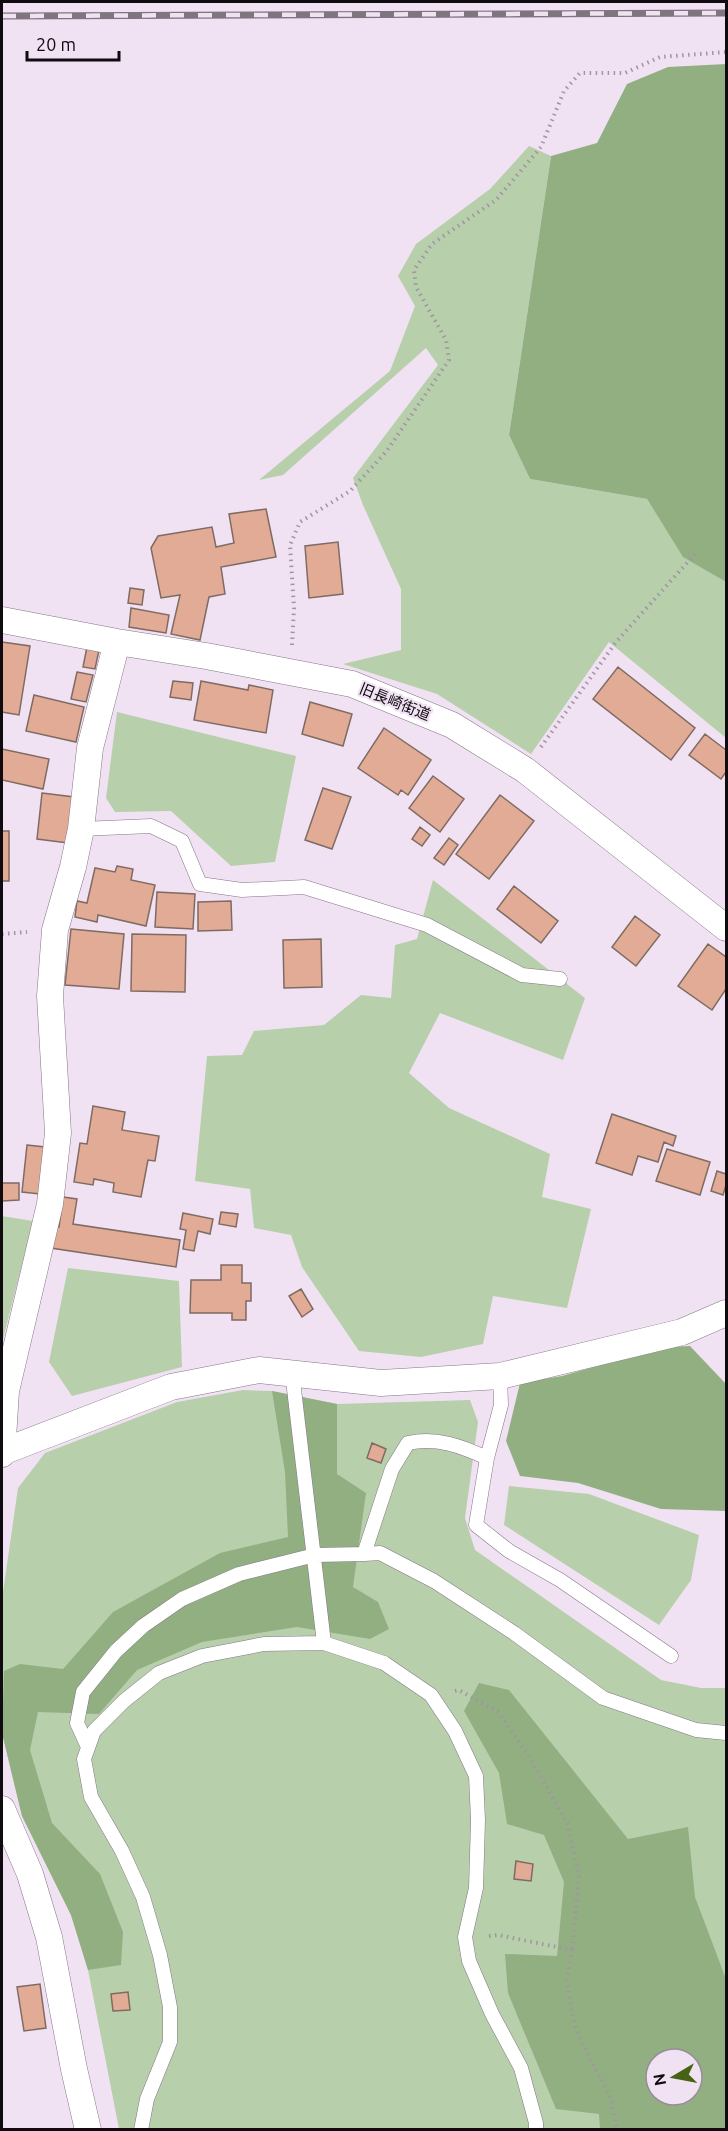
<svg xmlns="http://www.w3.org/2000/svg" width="728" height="2131" font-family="Ubuntu,'Noto Sans JP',sans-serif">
<rect width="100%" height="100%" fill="#f1e2f3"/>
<path fill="#b8cfac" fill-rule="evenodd" d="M 529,146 L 551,156 L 509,435 L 530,479 L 647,499 L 683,556 L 726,582 L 726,738 L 609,642 L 531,754 L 437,694 L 343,664 L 401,650 L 401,589 L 363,505 L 353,478 L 438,365 L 426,348 L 283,475 L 259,480 L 390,371 L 415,306 L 398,276 L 416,244 L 490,189 Z
M 117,712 L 296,756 L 275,862 L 231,866 L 171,811 L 115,812 L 106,798 Z
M 433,880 L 585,998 L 563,1060 L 440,1013 L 409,1073 L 449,1108 L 550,1154 L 542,1197 L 591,1209 L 567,1308 L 493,1296 L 483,1344 L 421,1357 L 359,1351 L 302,1267 L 291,1235 L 254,1228 L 250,1189 L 195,1181 L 207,1056 L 242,1055 L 254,1031 L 324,1025 L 361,995 L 391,998 L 395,945 L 417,939 Z
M 2,1216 L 33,1221 L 2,1343 Z
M 68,1268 L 179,1281 L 182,1367 L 72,1396 L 49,1362 Z
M 243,1390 L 272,1391 L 337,1404 L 470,1400 L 478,1422 L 465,1518 L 475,1550 L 661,1680 L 701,1688 L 726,1688 L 726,2129 L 119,2129 L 88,1970 L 71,1915 L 22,1816 L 2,1733 L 2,1599 L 18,1488 L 45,1453 L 177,1402 ZM 656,2059 L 692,2059 L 692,2095 L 656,2095 Z
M 509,1486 L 589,1494 L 699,1535 L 691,1580 L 659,1625 L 504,1525 Z"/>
<path fill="#92af82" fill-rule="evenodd" d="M 726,64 L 726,582 L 683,557 L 647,499 L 530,479 L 509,435 L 551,156 L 597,143 L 627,84 L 668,67 Z
M 690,1346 L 726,1384 L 726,1511 L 661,1509 L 578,1483 L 520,1476 L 506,1441 L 520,1383 L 562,1376 L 663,1347 Z
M 272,1391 L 337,1404 L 337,1474 L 366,1493 L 353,1587 L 378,1602 L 389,1629 L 370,1639 L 297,1627 L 202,1642 L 137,1670 L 99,1714 L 38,1712 L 30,1750 L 52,1823 L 100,1874 L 123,1932 L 121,1965 L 88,1970 L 71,1915 L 22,1816 L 2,1733 L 4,1671 L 20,1664 L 63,1669 L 113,1612 L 220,1553 L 288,1537 L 285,1472 Z
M 479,1683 L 509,1690 L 628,1839 L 688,1827 L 695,1897 L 726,1979 L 726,2129 L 600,2129 L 599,2114 L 556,2109 L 508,1993 L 505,1954 L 557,1956 L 564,1882 L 544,1835 L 507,1824 L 499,1773 L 464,1711 ZM 656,2059 L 692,2059 L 692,2095 L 656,2095 Z"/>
<path fill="#e1ab95" stroke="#7f6b63" stroke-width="1.5" d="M 266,509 L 276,557 L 221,567 L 225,594 L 209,597 L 200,640 L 171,634 L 180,595 L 161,598 L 151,548 L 158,536 L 212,527 L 216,547 L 234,543 L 229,514 Z
M 338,542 L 343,594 L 309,598 L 305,546 Z
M 130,588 L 144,590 L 142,605 L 128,603 Z
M 131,608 L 169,615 L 166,633 L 129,627 Z
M 2,642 L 30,646 L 19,715 L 2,712 Z
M 87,647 L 99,650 L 95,669 L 83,667 Z
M 618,667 L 695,728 L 671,760 L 593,699 Z
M 77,672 L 93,675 L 86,702 L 71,699 Z
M 173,681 L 193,683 L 191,700 L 170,697 Z
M 201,681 L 248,690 L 249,685 L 273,690 L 266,733 L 194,720 Z
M 34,695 L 84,707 L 76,742 L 26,731 Z
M 310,702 L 352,714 L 343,746 L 302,734 Z
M 384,728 L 431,760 L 408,795 L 401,790 L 398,795 L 358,768 Z
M 705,734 L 726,750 L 726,772 L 721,779 L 689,755 Z
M 2,749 L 49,759 L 43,789 L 2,780 Z
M 433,776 L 464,799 L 440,832 L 409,808 Z
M 323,788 L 351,797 L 332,849 L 305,840 Z
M 42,793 L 74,797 L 68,843 L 37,839 Z
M 500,795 L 534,821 L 489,879 L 456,854 Z
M 420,827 L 430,835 L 422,846 L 412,839 Z
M 2,831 L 9,831 L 9,881 L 2,881 Z
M 449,838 L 458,845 L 444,865 L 434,858 Z
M 117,866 L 133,869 L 131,880 L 155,885 L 146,926 L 98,915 L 97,922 L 75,917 L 77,901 L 87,903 L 95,868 L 115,872 Z
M 514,886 L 558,921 L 541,943 L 497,909 Z
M 157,892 L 195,894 L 193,929 L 155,927 Z
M 231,901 L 232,930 L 198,931 L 198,902 Z
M 635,916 L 660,935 L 636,966 L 612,947 Z
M 71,929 L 124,934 L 119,989 L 65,985 Z
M 132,934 L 186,935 L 185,992 L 131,991 Z
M 321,939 L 322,987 L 284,988 L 283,940 Z
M 708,944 L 726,957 L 726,989 L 712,1010 L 678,986 Z
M 93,1106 L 125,1112 L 122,1130 L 159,1136 L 155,1161 L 148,1160 L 141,1197 L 113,1192 L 114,1183 L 94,1179 L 93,1185 L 74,1182 L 80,1143 L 87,1144 Z
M 612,1114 L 676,1136 L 673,1146 L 664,1142 L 658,1162 L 638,1156 L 632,1175 L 596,1163 Z
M 27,1145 L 45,1147 L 40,1194 L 22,1192 Z
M 667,1149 L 710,1162 L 700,1195 L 656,1181 Z
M 717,1171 L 726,1174 L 726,1185 L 723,1195 L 711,1191 Z
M 2,1183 L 19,1183 L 19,1200 L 2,1201 Z
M 63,1197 L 77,1199 L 73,1224 L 180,1240 L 176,1267 L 51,1248 L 54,1227 L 59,1227 Z
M 221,1212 L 238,1214 L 236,1227 L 219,1224 Z
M 183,1213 L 213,1219 L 210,1234 L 198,1231 L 194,1251 L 183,1249 L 186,1230 L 180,1229 Z
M 221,1265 L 242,1265 L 242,1283 L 251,1283 L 251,1301 L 246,1301 L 246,1320 L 232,1320 L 232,1313 L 190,1313 L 191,1280 L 221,1280 Z
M 301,1289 L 313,1309 L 302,1317 L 289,1296 Z
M 372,1443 L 386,1449 L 381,1463 L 367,1458 Z
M 516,1861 L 533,1864 L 531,1881 L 514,1879 Z
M 40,1984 L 46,2028 L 24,2031 L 17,1987 Z
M 128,1992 L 130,2010 L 113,2011 L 111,1994 Z"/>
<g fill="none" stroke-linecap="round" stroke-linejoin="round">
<defs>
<path id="service" d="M 81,829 L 151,826 L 182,841 L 200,884 L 242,890 L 304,887 L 427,925 L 522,975 L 560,979
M 292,1372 L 324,1643 L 384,1663 L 431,1695 L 455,1731 L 476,1776 L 478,1820 L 476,1888 L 465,1937 L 469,1961 L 492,2014 L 521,2068 L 536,2123 L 536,2130
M 500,1376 L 501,1405 L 487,1458 L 476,1525 L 509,1551 L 560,1580 L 671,1656
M 364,1554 L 392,1469 L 408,1443 C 437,1437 461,1446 487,1458
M 88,1747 L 77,1723 L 83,1692 L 116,1651 L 143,1626 L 182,1599 L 239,1574 L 315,1555 L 364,1554 L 380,1553 L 434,1581 L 514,1633 L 603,1698 L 696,1730 L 726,1733
M 141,2130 L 147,2099 L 170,2042 L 170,2007 L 160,1955 L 143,1897 L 122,1851 L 91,1797 L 84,1759 L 94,1731 L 124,1701 L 159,1673 L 202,1656 L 264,1644 L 324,1643"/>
<path id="minor" d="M 2,620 L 117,642 L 206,656 L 352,684 L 452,725 L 525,770 L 726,928
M 2,1452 L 171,1387 L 259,1370 L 381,1383 L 500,1376 L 682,1332 L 726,1313
M 2,1454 L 6,1391 L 50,1204 L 58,1133 L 50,996 L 55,930 L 73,867 L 81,829 L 90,748 L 117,642
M 2,1809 L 30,1874 L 49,1937 L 74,2069 L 88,2130"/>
</defs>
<use href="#service" stroke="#847685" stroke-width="15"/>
<use href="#minor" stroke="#847685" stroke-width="27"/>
<path stroke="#a095a1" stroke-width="4" stroke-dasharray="1.5 4.5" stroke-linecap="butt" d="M 292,645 L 294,608 L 290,545 L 300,522 L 350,491 L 386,452 L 449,360 L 446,340 L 416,287 L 414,270 L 432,244 L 496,200 L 541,147 L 564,91 L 580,73 L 625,73 L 660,57 L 726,52
M 541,747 L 616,642 L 695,554
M 2,934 L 27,932
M 455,1691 L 459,1690 L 498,1712 L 531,1759 L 568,1825 L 579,1875 L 572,1950
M 489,1936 L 498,1935 L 572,1950 L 567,1981 L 574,2023 L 588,2056 L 610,2095 L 617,2130"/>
<use href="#service" stroke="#fff" stroke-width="14"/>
<use href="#minor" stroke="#fff" stroke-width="26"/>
<defs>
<path id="rail" d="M 2,16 L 726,13"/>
</defs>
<use href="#rail" stroke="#7f757f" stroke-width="7"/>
<use href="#rail" stroke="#f1e2f3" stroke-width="4.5" stroke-dasharray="14" stroke-linecap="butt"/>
</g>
<g text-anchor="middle" stroke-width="4.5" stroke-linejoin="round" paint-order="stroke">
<g font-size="15" fill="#100b10" stroke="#f1e2f3">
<text transform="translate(395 702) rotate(22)" y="5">旧長崎街道</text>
</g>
</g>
<rect width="728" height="2131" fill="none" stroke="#100b10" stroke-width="6"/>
<g transform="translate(674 2077) rotate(260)"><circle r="28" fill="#f1e2f3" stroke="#978c98" stroke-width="1.5"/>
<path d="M0-4.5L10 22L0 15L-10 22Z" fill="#466315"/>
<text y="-9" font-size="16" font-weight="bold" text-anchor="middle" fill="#100b10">N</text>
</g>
<path d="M27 51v9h92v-9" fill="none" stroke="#100b10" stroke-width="3"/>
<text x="36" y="51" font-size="18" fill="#100b10" stroke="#f1e2f3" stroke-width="4.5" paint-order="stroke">20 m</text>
</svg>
